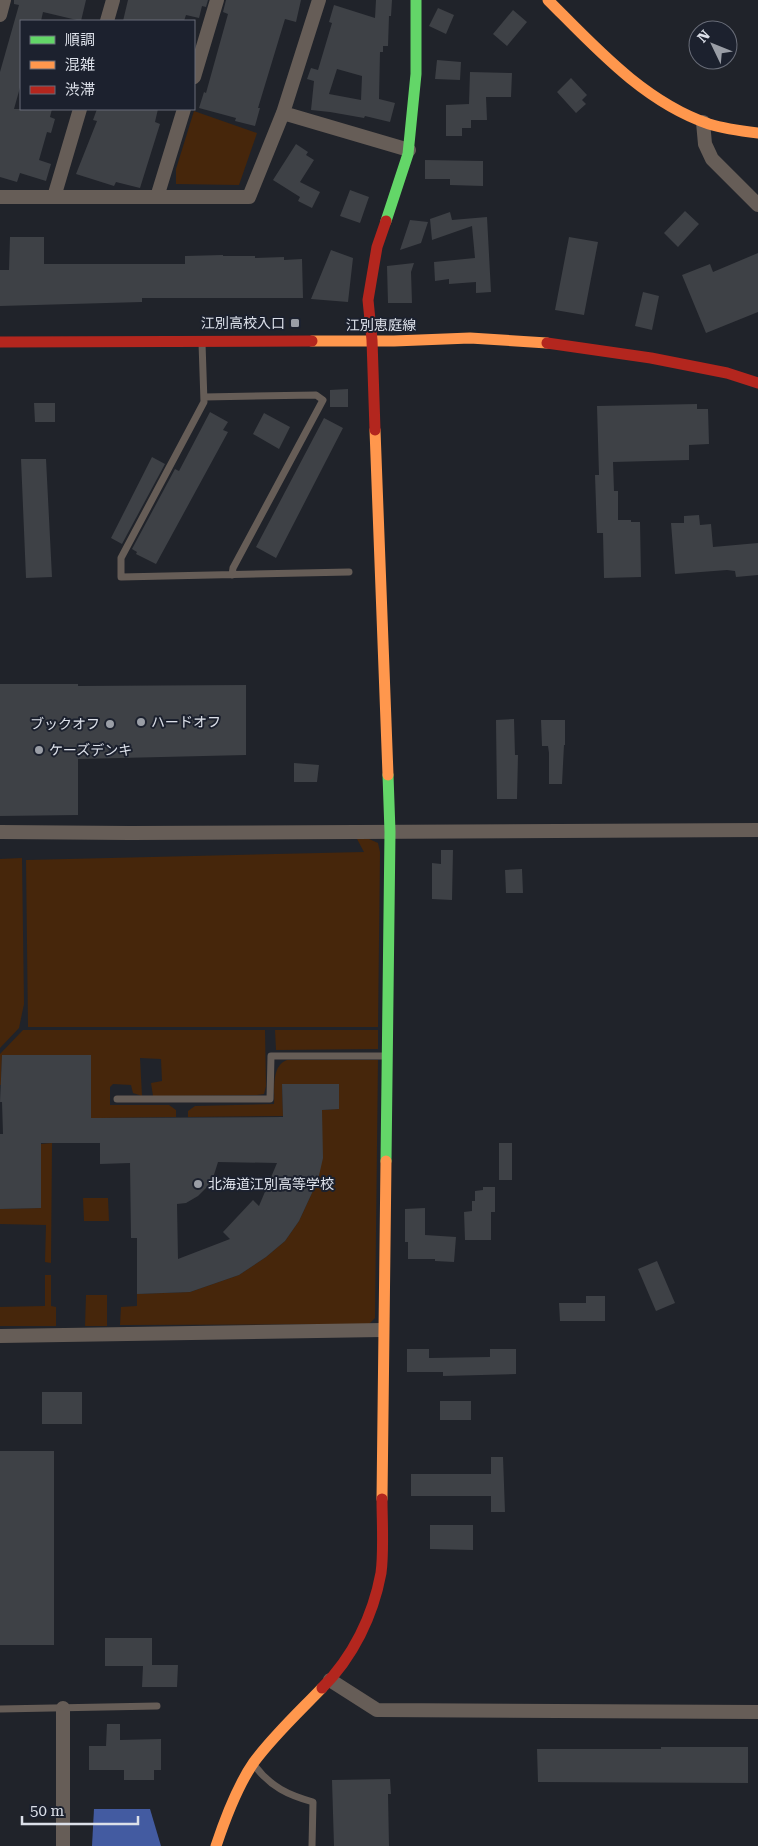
<svg xmlns="http://www.w3.org/2000/svg" width="758" height="1846" font-family="'Roboto Serif','Noto Sans JP',serif">
<rect width="100%" height="100%" fill="#20232a"/>
<path fill="#46260b" d="M 194,111 L 257,133 L 239,185 L 176,184 L 176,169 Z
M 357,839 L 369,839 L 378,843 L 380,852 L 378,1027 L 28,1027 L 26,860 L 364,852 Z
M 22,858 L 24,1004 L 19,1028 L 0,1048 L 0,859 Z
M 23,1030 L 265,1030 L 266,1086 L 264,1094 L 257,1095 L 153,1096 L 151,1083 L 162,1081 L 161,1059 L 140,1058 L 142,1096 L 133,1093 L 131,1085 L 113,1084 L 110,1087 L 110,1105 L 169,1105 L 176,1110 L 176,1117 L 101,1118 L 100,1121 L 91,1121 L 91,1055 L 2,1055 L 1,1085 L 0,1085 L 0,1054 Z
M 275,1030 L 378,1030 L 378,1049 L 276,1050 Z
M 287,1060 L 378,1060 L 375,1318 L 369,1324 L 120,1325 L 121,1307 L 137,1306 L 137,1294 L 190,1292 L 239,1275 L 266,1257 L 285,1241 L 299,1221 L 318,1180 L 322,1110 L 339,1109 L 339,1084 L 282,1084 L 283,1116 L 188,1117 L 188,1111 L 195,1106 L 274,1104 C 275,1089 271,1066 287,1060 Z
M 52,1143 L 51,1263 L 45,1262 L 46,1225 L 0,1224 L 0,1209 L 41,1208 L 41,1144 Z
M 83,1198 L 108,1198 L 109,1221 L 84,1221 Z
M 45,1275 L 51,1275 L 51,1306 L 56,1307 L 56,1326 L 0,1326 L 0,1307 L 45,1306 Z
M 86,1295 L 107,1295 L 107,1326 L 85,1326 Z"/>
<path fill="#435ba1" d="M 94,1809 L 150,1809 L 161,1846 L 92,1846 Z"/>
<path fill="#3e4146" fill-rule="evenodd" d="M 14,0 L 86,0 L 81,21 L 43,12 L 41,21 L 21,21 L 21,84 L 14,109 L 52,109 L 50,117 L 55,119 L 51,133 L 47,132 L 39,160 L 51,164 L 46,181 L 20,173 L 17,182 L 0,177 L 0,72 L 19,5 L 14,4 Z
M 128,0 L 208,0 L 206,7 L 202,6 L 199,18 L 186,15 L 184,21 L 123,21 Z
M 226,0 L 301,0 L 296,22 L 285,19 L 258,108 L 260,108 L 255,126 L 235,121 L 236,118 L 199,108 L 204,92 L 206,93 L 228,14 L 223,12 Z
M 376,0 L 392,0 L 391,16 L 389,16 L 388,46 L 383,46 L 383,52 L 380,52 L 379,99 L 395,103 L 390,122 L 365,116 L 364,118 L 330,112 L 311,110 L 314,81 L 307,79 L 311,68 L 318,70 L 332,23 L 329,22 L 334,5 L 375,18 ZM 337,69 L 362,76 L 361,100 L 329,94 Z
M 438,8 L 454,15 L 446,34 L 429,26 Z
M 513,10 L 527,22 L 507,46 L 493,34 Z
M 437,60 L 461,62 L 460,80 L 435,79 Z
M 470,72 L 512,73 L 511,97 L 486,97 L 487,120 L 471,120 L 471,128 L 462,128 L 462,136 L 446,136 L 446,105 L 469,104 Z
M 571,78 L 587,95 L 582,100 L 586,104 L 576,113 L 557,92 Z
M 97,109 L 158,109 L 155,122 L 160,124 L 140,188 L 116,182 L 114,186 L 76,174 L 97,121 L 93,120 Z
M 296,144 L 308,152 L 306,155 L 314,160 L 300,182 L 320,192 L 312,208 L 298,201 L 300,197 L 273,180 Z
M 425,160 L 483,161 L 483,186 L 450,185 L 450,179 L 425,179 Z
M 350,190 L 369,197 L 360,223 L 340,216 Z
M 685,211 L 699,224 L 678,247 L 664,233 Z
M 450,212 L 452,220 L 487,217 L 491,292 L 476,293 L 476,282 L 449,284 L 449,279 L 435,281 L 434,262 L 475,258 L 472,226 L 432,240 L 430,219 Z
M 410,220 L 428,222 L 421,243 L 400,250 Z
M 10,237 L 44,237 L 44,264 L 185,264 L 185,256 L 223,255 L 223,256 L 255,256 L 255,258 L 284,257 L 284,260 L 302,259 L 303,298 L 142,298 L 142,302 L 0,306 L 0,270 L 9,270 Z
M 569,237 L 598,242 L 584,315 L 555,310 Z
M 331,250 L 353,258 L 348,302 L 311,299 Z
M 758,253 L 758,312 L 706,333 L 682,275 L 710,264 L 713,272 Z
M 414,263 L 411,272 L 412,303 L 388,303 L 387,266 Z
M 643,292 L 659,296 L 652,330 L 635,326 Z
M 348,389 L 348,407 L 330,407 L 330,390 Z
M 34,403 L 55,403 L 55,422 L 35,422 Z
M 697,404 L 697,409 L 708,409 L 709,444 L 689,445 L 689,460 L 613,462 L 614,491 L 618,491 L 618,520 L 631,520 L 631,522 L 640,522 L 641,577 L 604,578 L 603,533 L 597,533 L 595,475 L 599,475 L 597,406 Z
M 210,412 L 228,422 L 223,430 L 228,432 L 156,564 L 136,554 L 137,552 L 132,549 L 175,469 L 179,471 Z
M 264,413 L 290,427 L 279,449 L 253,434 Z
M 324,418 L 343,428 L 276,558 L 256,547 Z
M 152,457 L 165,464 L 122,544 L 111,538 Z
M 21,459 L 46,459 L 52,577 L 26,578 Z
M 699,515 L 700,525 L 711,524 L 713,547 L 758,543 L 758,575 L 736,577 L 735,571 L 727,570 L 675,574 L 671,523 L 684,523 L 684,516 Z
M 0,684 L 78,684 L 78,686 L 246,685 L 246,755 L 78,759 L 78,815 L 0,816 Z
M 514,719 L 515,755 L 518,755 L 517,799 L 497,799 L 496,720 Z
M 541,720 L 565,720 L 565,745 L 564,745 L 562,784 L 549,784 L 549,753 L 548,746 L 542,746 Z
M 294,763 L 319,765 L 317,782 L 294,782 Z
M 441,850 L 453,850 L 452,900 L 432,899 L 432,863 L 441,864 Z
M 522,869 L 523,893 L 506,893 L 505,870 Z
M 2,1055 L 91,1055 L 91,1118 L 283,1117 L 282,1084 L 339,1084 L 339,1109 L 322,1110 L 323,1158 L 318,1180 L 299,1221 L 285,1241 L 266,1257 L 239,1275 L 190,1292 L 137,1294 L 137,1238 L 131,1238 L 130,1163 L 100,1164 L 100,1143 L 41,1143 L 41,1208 L 0,1209 L 0,1134 L 3,1134 L 2,1102 L 0,1102 ZM 218,1162 L 277,1163 L 259,1206 L 253,1200 L 223,1232 L 230,1239 L 178,1259 L 177,1204 L 186,1203 L 198,1196 L 206,1188 L 213,1178 Z
M 499,1143 L 512,1143 L 512,1180 L 499,1180 Z
M 483,1187 L 495,1187 L 495,1212 L 491,1212 L 491,1240 L 465,1240 L 464,1212 L 472,1211 L 472,1201 L 475,1201 L 475,1191 L 483,1190 Z
M 425,1208 L 425,1235 L 456,1237 L 454,1262 L 435,1261 L 435,1259 L 408,1259 L 408,1242 L 405,1242 L 405,1209 Z
M 657,1261 L 675,1303 L 656,1311 L 638,1269 Z
M 586,1296 L 605,1296 L 605,1321 L 560,1321 L 559,1303 L 586,1303 Z
M 407,1349 L 429,1349 L 429,1358 L 490,1357 L 490,1349 L 516,1349 L 516,1374 L 443,1376 L 443,1372 L 407,1372 Z
M 42,1392 L 82,1392 L 82,1424 L 42,1424 Z
M 440,1401 L 471,1401 L 471,1420 L 440,1420 Z
M 0,1451 L 54,1451 L 54,1645 L 0,1645 Z
M 491,1457 L 503,1457 L 505,1512 L 491,1512 L 491,1496 L 411,1496 L 411,1474 L 491,1474 Z
M 430,1525 L 473,1525 L 473,1550 L 430,1549 Z
M 105,1638 L 152,1638 L 152,1665 L 178,1665 L 177,1687 L 142,1687 L 143,1666 L 105,1666 Z
M 107,1724 L 120,1724 L 120,1740 L 161,1739 L 161,1770 L 154,1770 L 154,1780 L 124,1780 L 124,1770 L 89,1770 L 89,1746 L 106,1746 Z
M 661,1747 L 748,1747 L 748,1783 L 538,1782 L 537,1749 L 661,1749 Z
M 390,1779 L 391,1794 L 388,1794 L 389,1846 L 334,1846 L 332,1780 Z"/>
<g fill="none" stroke-linecap="round" stroke-linejoin="round">
<path stroke="#665d57" stroke-width="7" d="M 202,343 L 204,402 L 121,558 L 121,577 L 349,572
M 204,397 L 316,395 L 323,400 L 233,568 L 232,575
M 117,1099 L 270,1099 L 271,1056 L 387,1056
M 0,1709 L 157,1706
M 255,1766 C 271,1787 288,1795 313,1802 L 312,1846"/>
<path stroke="#665d57" stroke-width="14" d="M 0,15 L 4,0
M 107,21 L 113,0
M 194,77 L 217,0
M 283,113 L 409,150
M 703,122 L 705,144 L 712,159 L 758,205
M 0,197 L 249,197 L 283,113 L 319,0
M 54,197 L 80,109
M 157,197 L 184,109
M 0,832 L 130,833 L 758,830
M 0,1336 L 382,1330
M 330,1680 L 377,1710 L 758,1712
M 63,1708 L 63,1846"/>
<path stroke="#63d668" stroke-width="11" d="M 386,221 L 408,154 L 416,74 L 416,0
M 386,1161 L 390,832 L 388,775"/>
<path stroke="#ff974d" stroke-width="11" d="M 548,0 C 595,47 644,102 709,124 C 725,129 741,131 758,133
M 312,341 L 394,341 L 470,338 L 547,343
M 375,430 L 388,775
M 382,1499 L 386,1161
M 216,1846 C 225,1819 238,1785 254,1762 C 274,1735 299,1712 322,1688"/>
<path stroke="#b3261e" stroke-width="11" d="M 0,342 L 312,341
M 547,343 L 651,358 L 727,373 L 758,383
M 375,430 L 372,340 L 368,300 L 377,247 L 386,221
M 322,1688 C 353,1657 373,1616 381,1573 C 384,1552 382,1520 382,1499"/>
</g>
<g fill="#9a9ea6" stroke="#1c212e" stroke-width="2">
<rect x="290" y="318" width="10" height="10" rx="2.5"/>
<circle cx="141" cy="722" r="5"/>
<circle cx="110" cy="724" r="5"/>
<circle cx="39" cy="750" r="5"/>
<circle cx="198" cy="1184" r="5"/>
</g>
<g text-anchor="middle" stroke-width="4" stroke-linejoin="round" paint-order="stroke">
<g font-size="14" fill="#dce0e9" stroke="#1c212e" text-anchor="start">
<text x="285" y="328" text-anchor="end">江別高校入口</text>
<text x="151" y="727">ハードオフ</text>
<text x="100" y="729" text-anchor="end">ブックオフ</text>
<text x="49" y="755">ケーズデンキ</text>
<text x="208" y="1189">北海道江別高等学校</text>
</g>
<g font-size="14" fill="#dce0e9" stroke="#1c212e">
<text x="381" y="330">江別恵庭線</text>
</g>
</g>
<rect x="20" y="20" width="175" height="90" fill="#1c212e" stroke="#696d79"/>
<rect x="30" y="36" width="25" height="8" fill="#63d668" stroke="#696d79"/>
<text x="65" y="45" font-size="15" fill="#dce0e9">順調</text>
<rect x="30" y="61" width="25" height="8" fill="#ff974d" stroke="#696d79"/>
<text x="65" y="70" font-size="15" fill="#dce0e9">混雑</text>
<rect x="30" y="86" width="25" height="8" fill="#b3261e" stroke="#696d79"/>
<text x="65" y="95" font-size="15" fill="#dce0e9">渋滞</text>
<g transform="translate(713 45) rotate(313)"><circle r="24" fill="#1c212e" stroke="#696d79"/>
<path d="M0-4L9 19L0 12L-9 19Z" fill="#9a9ea6"/>
<text y="-8" font-size="14" font-weight="bold" text-anchor="middle" fill="#dce0e9">N</text>
</g>
<path d="M22 1816v8h116v-8" fill="none" stroke="#dce0e9" stroke-width="2.5"/>
<text x="30" y="1816" font-size="15" fill="#dce0e9" stroke="#1c212e" stroke-width="4" paint-order="stroke">50 m</text>
</svg>
